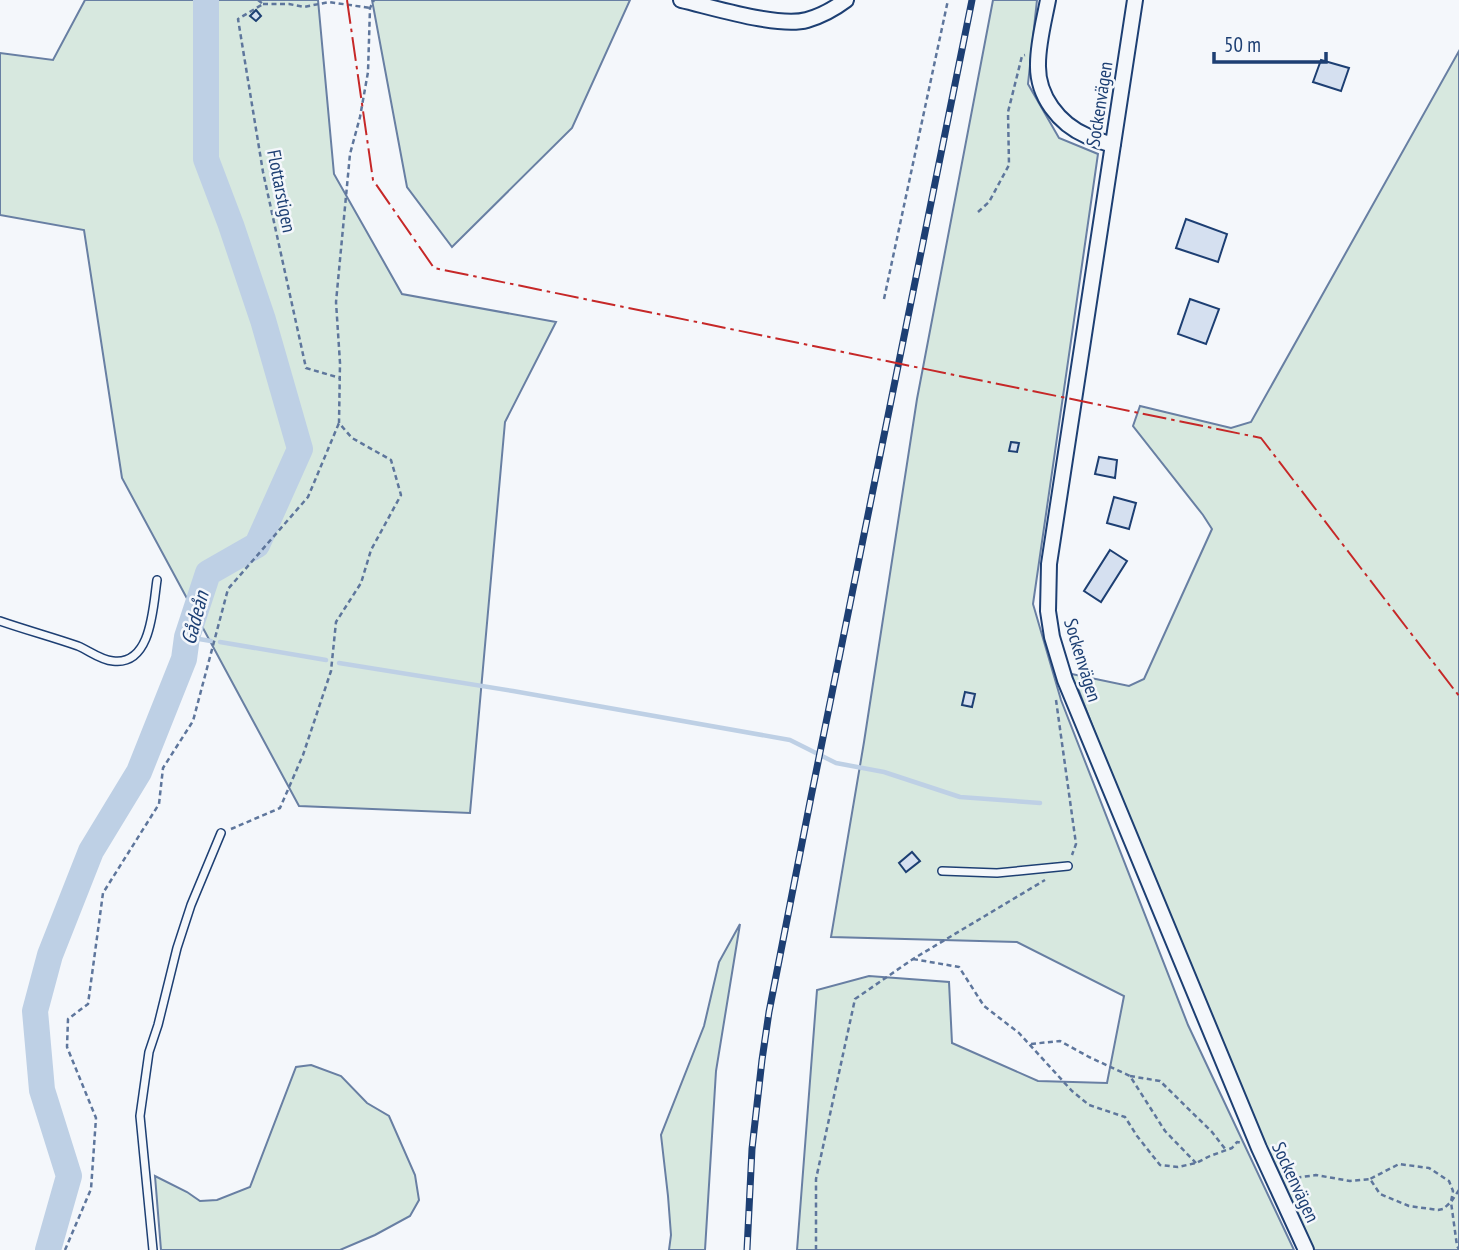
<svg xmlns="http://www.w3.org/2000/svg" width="1459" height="1250" font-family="'PT Sans Narrow',sans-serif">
<rect width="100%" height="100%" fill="#f4f7fb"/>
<path fill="#d7e8df" stroke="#687fa3" stroke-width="2" d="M 85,0 L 318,0 L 334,174 L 402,294 L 556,322 L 505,422 L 470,813 L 299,806 L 122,478 L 84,230 L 0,215 L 0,53 L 53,60 Z
M 372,0 L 630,0 L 572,128 L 452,247 L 407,187 Z
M 993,0 L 1037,0 L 1028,84 L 1059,138 L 1098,154 L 1033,604 L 1061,700 L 1188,1025 L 1294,1250 L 797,1250 L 817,990 L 869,976 L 949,982 L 952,1043 L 1038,1081 L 1107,1083 L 1124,996 L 1017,942 L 831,937 L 864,742 L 917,399 Z
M 1459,51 L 1459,1250 L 1311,1250 L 1205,1018 L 1094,730 L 1079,691 L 1067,673 L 1129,686 L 1144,679 L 1212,529 L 1203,515 L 1133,426 L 1140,406 L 1231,428 L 1251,422 Z
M 740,924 L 716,1071 L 705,1250 L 669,1250 L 671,1235 L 668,1196 L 661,1135 L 704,1026 L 719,962 Z
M 311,1065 L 341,1076 L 367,1103 L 389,1116 L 415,1175 L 419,1200 L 410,1216 L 375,1235 L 340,1250 L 161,1250 L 155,1176 L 187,1192 L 200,1201 L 217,1200 L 250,1187 L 296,1067 Z"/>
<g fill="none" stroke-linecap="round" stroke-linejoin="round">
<path stroke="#bed0e5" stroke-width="4.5" d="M 187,637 L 211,641
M 220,642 L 326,660
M 339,663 L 513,691 L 790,740 L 836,763 L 884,772 L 960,797 L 1040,803"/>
<path stroke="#bed0e5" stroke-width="26" d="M 48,1250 L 69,1176 L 42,1090 L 35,1011 L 50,955 L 91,851 L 139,772 L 184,659 L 187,637 L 208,573 L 257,545 L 300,449 L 263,320 L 231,225 L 206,159 L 206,0"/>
</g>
<path fill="#d5e0f0" stroke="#1d3f73" stroke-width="2" d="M 256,10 L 261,16 L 256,21 L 250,16 Z
M 1321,60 L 1349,68 L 1341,91 L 1313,82 Z
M 1186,219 L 1227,234 L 1218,262 L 1176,248 Z
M 1190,299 L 1219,309 L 1206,344 L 1178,334 Z
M 1011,442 L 1019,443 L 1017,452 L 1009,451 Z
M 1099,457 L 1117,460 L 1115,478 L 1095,474 Z
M 1114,497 L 1136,503 L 1129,529 L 1107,523 Z
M 1110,550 L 1127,561 L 1101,602 L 1084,591 Z
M 965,692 L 975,694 L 972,707 L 962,705 Z
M 912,852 L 920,861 L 906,872 L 899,863 Z"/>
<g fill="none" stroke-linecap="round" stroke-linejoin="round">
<defs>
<path id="service" d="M 0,621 C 26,630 52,637 78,646 C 90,651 100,660 113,661 C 152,666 153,606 157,580
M 942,871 L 997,873 L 1068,866
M 153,1250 L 140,1116 L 149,1052 L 158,1025 L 177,948 L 191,905 L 221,833"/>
<path id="minor" d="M 681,0 C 712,7 778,28 807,20 C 821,16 834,9 846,0
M 1048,0 C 1044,21 1038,43 1038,64 C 1037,96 1059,124 1087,136 C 1095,140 1104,142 1113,145
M 1135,0 L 1049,564 L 1048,611 L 1052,637 L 1065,680 L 1259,1148 L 1306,1250"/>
</defs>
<use href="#service" stroke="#1d3f73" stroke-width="10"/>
<use href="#minor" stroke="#1d3f73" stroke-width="18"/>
<path stroke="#5e769c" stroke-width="2.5" stroke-dasharray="5 3.5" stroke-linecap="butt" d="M 258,0 L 263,4 L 238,19 L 263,172 L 306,368 L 340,378
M 263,4 L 289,4 L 304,7 L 329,2 L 370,8
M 978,212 L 989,202 L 1009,165 L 1008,112 L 1022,56 L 1025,55
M 884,299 L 948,0
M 1056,700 L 1076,844 L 1072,855
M 231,829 L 280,808 L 303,755 L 331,671 L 336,622 L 361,583 L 371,550 L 401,495 L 391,460 L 352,438 L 339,423 L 340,363 L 336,302 L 350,154 L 360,117 L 368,72 L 370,8 L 374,0
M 913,959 L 959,967 L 984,1006 L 1019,1033 L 1072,1091 L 1089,1105 L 1125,1117 L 1137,1136 L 1160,1165 L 1178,1167 L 1196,1163 L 1210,1156 L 1232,1148 L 1237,1142 L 1242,1143
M 1031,1044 L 1060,1041 L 1089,1057 L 1130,1076 L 1165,1131 L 1196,1163
M 1130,1076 L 1160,1081 L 1212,1132 L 1226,1150
M 1288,1179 L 1316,1175 L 1350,1181 L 1370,1179 L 1380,1194 L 1409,1206 L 1438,1210 L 1443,1209 L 1451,1202 L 1453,1191 L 1449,1181 L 1429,1168 L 1399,1164 L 1370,1179
M 1459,1190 L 1451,1202 L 1457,1246 L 1459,1249
M 65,1250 L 91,1189 L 96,1118 L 67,1047 L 68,1019 L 88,1004 L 103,893 L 159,804 L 163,768 L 193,721 L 228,589 L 308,497 L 339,423
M 816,1250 L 816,1179 L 855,999 L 913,959 L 1045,880"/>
<use href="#service" stroke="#f4f7fb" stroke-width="7"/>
<use href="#minor" stroke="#f4f7fb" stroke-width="14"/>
<defs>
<path id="rail" d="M 747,1250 L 752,1149 L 762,1060 L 769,1012 L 811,797 L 972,0"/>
</defs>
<use href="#rail" stroke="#1d3f73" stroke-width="7"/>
<use href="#rail" stroke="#f4f7fb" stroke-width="4.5" stroke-dasharray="13" stroke-linecap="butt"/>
<path stroke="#c62828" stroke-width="2" stroke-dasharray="24 5 3.5 5" stroke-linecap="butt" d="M 347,0 L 373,180 L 434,268 L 1261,438 L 1459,696"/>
</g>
<g text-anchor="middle" stroke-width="5" stroke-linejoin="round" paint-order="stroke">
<g font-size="19" fill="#1d3f73" stroke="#f4f7fb">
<text transform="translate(1099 104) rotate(-81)" y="7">Sockenvägen</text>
<text transform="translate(282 191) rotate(79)" y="7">Flottarstigen</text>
<text transform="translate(1083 660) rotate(73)" y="7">Sockenvägen</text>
<text transform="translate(1296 1182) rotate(65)" y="7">Sockenvägen</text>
</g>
<g font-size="21" font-style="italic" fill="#1d3f73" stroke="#f4f7fb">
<text transform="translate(195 618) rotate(-75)" y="7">Gådeån</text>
</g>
</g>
<path d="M1214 52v10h112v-10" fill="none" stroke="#1d3f73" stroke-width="3.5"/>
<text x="1224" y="52" font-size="21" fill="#1d3f73" stroke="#f4f7fb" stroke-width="5" paint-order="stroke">50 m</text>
</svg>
